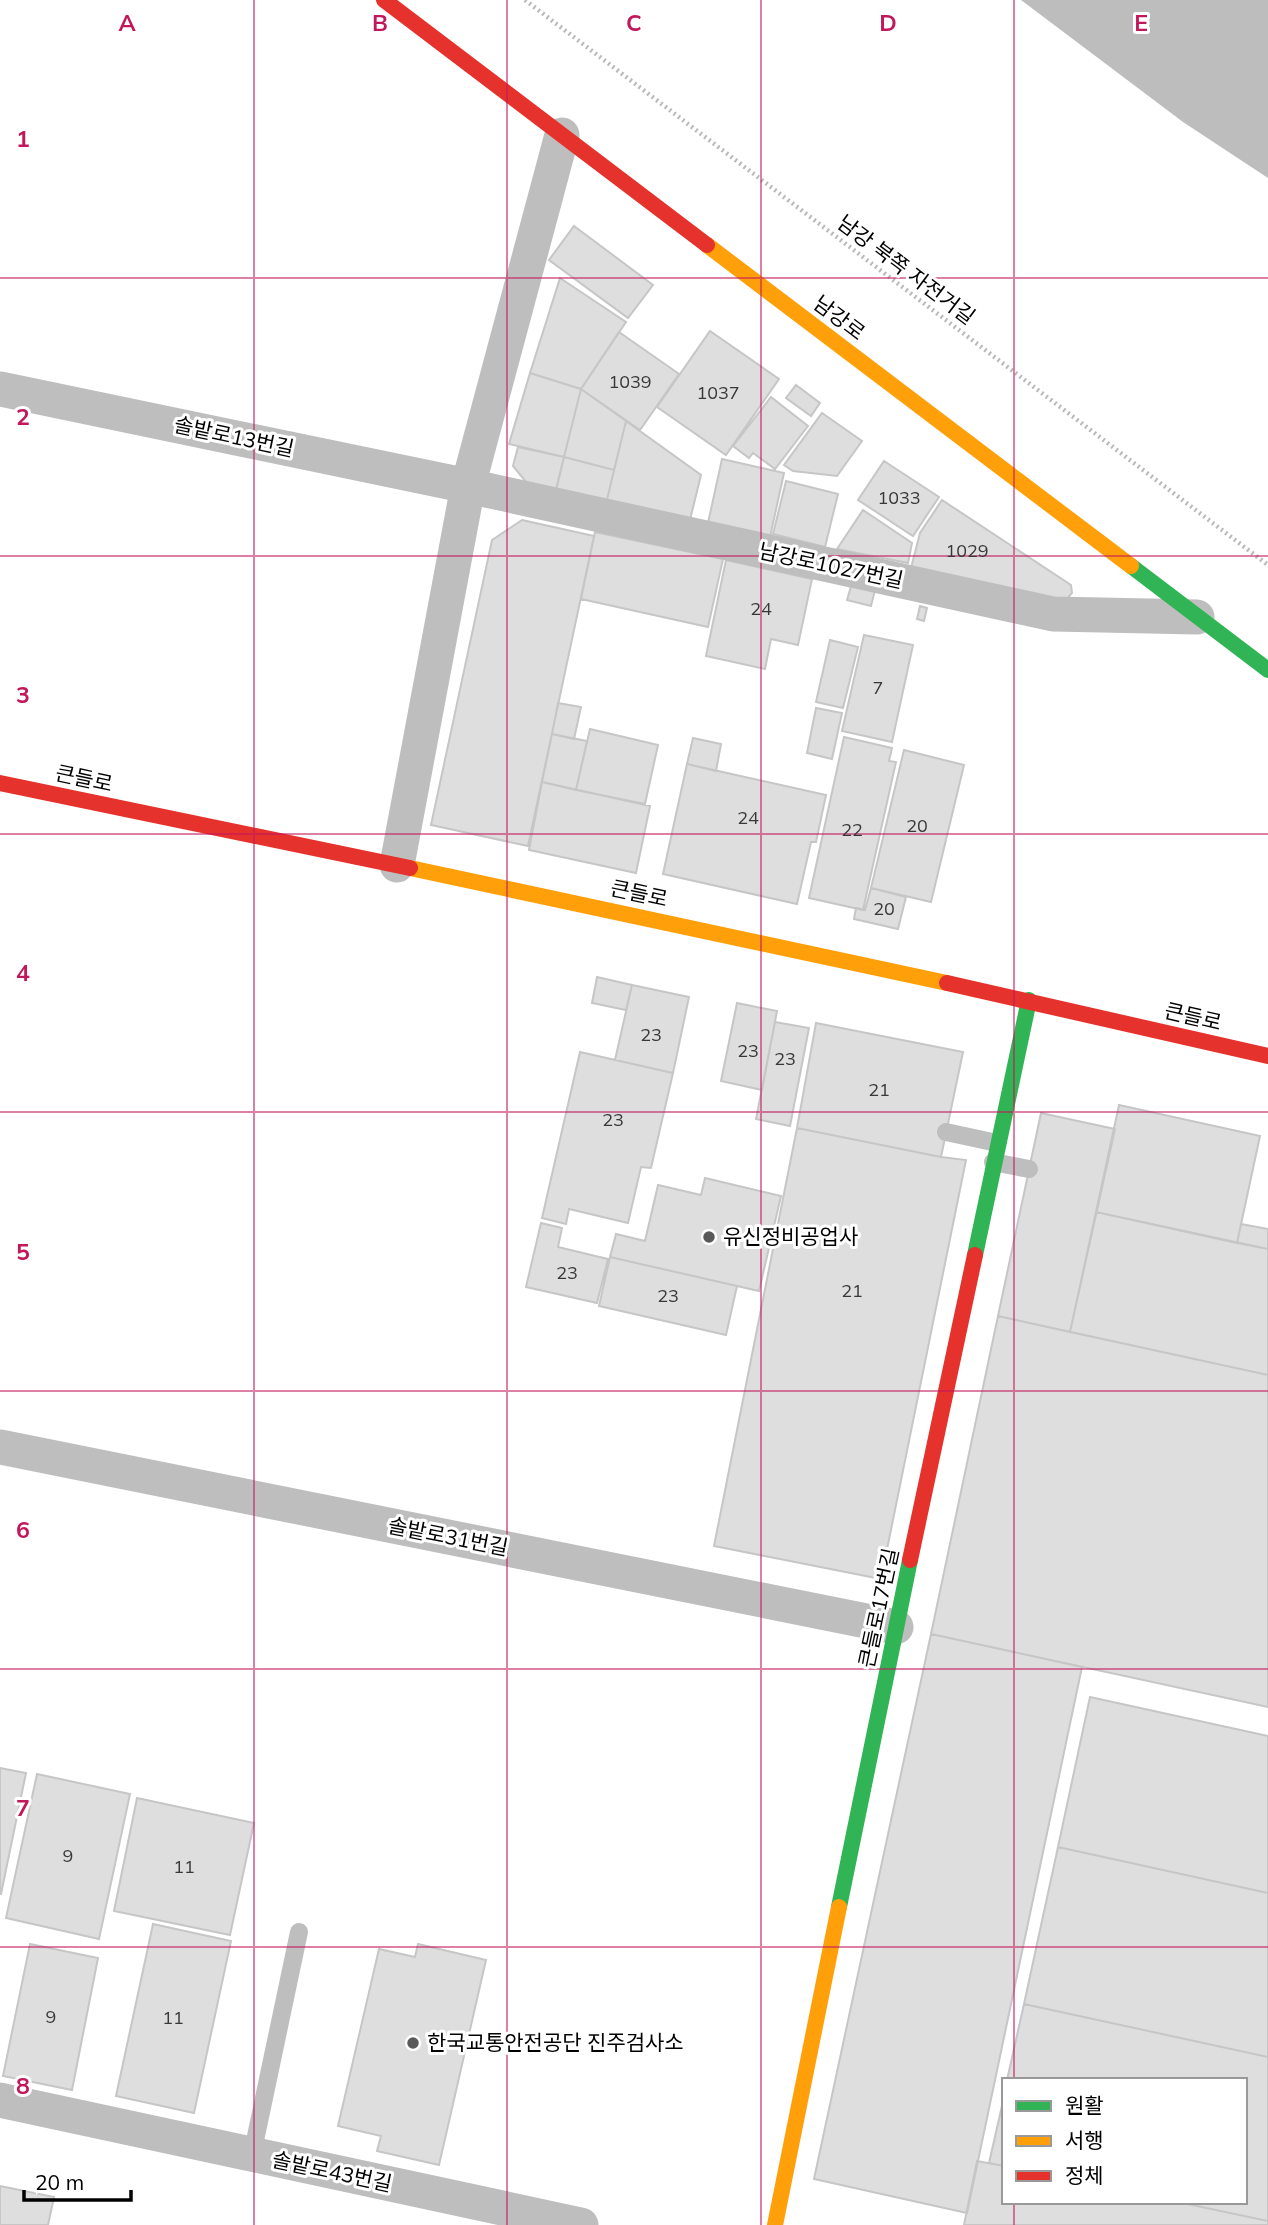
<svg xmlns="http://www.w3.org/2000/svg" width="1268" height="2225" font-family="Mulish,'Noto Sans KR',sans-serif">
<rect width="100%" height="100%" fill="#fff"/>
<path fill="#bdbdbd" d="M 1021,0 L 1268,0 L 1268,178 L 1183,122 Z"/>
<path fill="#dedede" stroke="#c6c6c6" stroke-width="2" d="M 574,226 L 653,285 L 628,318 L 549,260 Z
M 560,278 L 626,322 L 581,389 L 530,373 Z
M 710,331 L 779,379 L 726,455 L 657,407 Z
M 619,332 L 679,374 L 640,430 L 581,389 Z
M 530,373 L 581,389 L 564,457 L 509,444 Z
M 796,385 L 820,403 L 811,416 L 786,398 Z
M 581,389 L 626,421 L 614,470 L 564,457 Z
M 771,397 L 808,426 L 775,469 L 753,453 L 749,458 L 733,446 Z
M 822,413 L 862,441 L 837,476 L 793,471 L 784,465 Z
M 626,421 L 701,475 L 688,528 L 605,508 Z
M 518,447 L 564,457 L 556,489 L 526,482 L 513,466 Z
M 564,457 L 614,470 L 605,508 L 555,495 Z
M 722,459 L 784,473 L 770,537 L 708,523 Z
M 884,461 L 939,497 L 913,536 L 858,500 Z
M 786,481 L 838,494 L 825,547 L 773,534 Z
M 942,500 L 1071,585 L 1072,593 L 1065,601 L 911,568 L 920,533 Z
M 863,510 L 912,543 L 908,563 L 837,549 Z
M 522,520 L 594,536 L 528,846 L 431,825 L 492,540 Z
M 595,532 L 723,559 L 708,627 L 581,599 Z
M 726,560 L 812,579 L 798,645 L 771,639 L 765,669 L 706,656 Z
M 852,583 L 875,590 L 871,606 L 847,600 Z
M 920,606 L 927,608 L 924,621 L 917,619 Z
M 864,635 L 913,645 L 892,742 L 842,731 Z
M 830,640 L 858,647 L 843,708 L 816,702 Z
M 558,703 L 581,707 L 574,739 L 552,734 Z
M 816,708 L 842,713 L 832,759 L 807,753 Z
M 590,729 L 658,745 L 645,804 L 576,790 Z
M 552,734 L 587,741 L 576,790 L 542,782 Z
M 844,737 L 892,748 L 889,761 L 896,762 L 863,910 L 809,898 Z
M 693,738 L 721,744 L 716,771 L 687,764 Z
M 904,750 L 964,765 L 931,902 L 871,888 Z
M 687,764 L 826,795 L 816,842 L 811,842 L 797,904 L 663,874 Z
M 542,782 L 650,806 L 636,873 L 529,850 Z
M 871,888 L 906,897 L 898,929 L 854,919 L 856,908 L 865,910 Z
M 597,977 L 632,985 L 626,1010 L 592,1003 Z
M 632,985 L 689,997 L 673,1073 L 615,1060 Z
M 737,1003 L 777,1011 L 762,1090 L 721,1081 Z
M 775,1022 L 809,1028 L 790,1126 L 756,1119 Z
M 816,1023 L 963,1052 L 941,1157 L 797,1128 Z
M 580,1052 L 673,1073 L 651,1168 L 641,1167 L 628,1223 L 569,1209 L 566,1224 L 542,1218 Z
M 1119,1105 L 1260,1136 L 1237,1243 L 1096,1212 Z
M 1041,1113 L 1115,1129 L 1070,1332 L 998,1316 Z
M 797,1128 L 941,1157 L 966,1160 L 881,1579 L 714,1546 Z
M 705,1178 L 781,1196 L 759,1291 L 610,1257 L 616,1234 L 645,1241 L 658,1185 L 701,1195 Z
M 1096,1212 L 1268,1249 L 1268,1375 L 1070,1332 Z
M 541,1223 L 562,1228 L 558,1247 L 608,1259 L 597,1303 L 526,1287 Z
M 1241,1224 L 1268,1229 L 1268,1249 L 1237,1243 Z
M 610,1257 L 737,1286 L 726,1335 L 599,1306 Z
M 998,1316 L 1268,1375 L 1268,1707 L 931,1634 Z
M 931,1634 L 1082,1667 L 967,2213 L 814,2179 Z
M 1090,1697 L 1268,1736 L 1268,1893 L 1058,1847 Z
M 0,1768 L 26,1773 L 1,1894 L 0,1894 Z
M 37,1774 L 130,1794 L 99,1939 L 6,1918 Z
M 137,1798 L 254,1823 L 230,1935 L 114,1911 Z
M 1058,1847 L 1268,1893 L 1268,2057 L 1024,2004 Z
M 153,1924 L 231,1941 L 194,2113 L 116,2096 Z
M 30,1944 L 98,1958 L 72,2090 L 3,2076 Z
M 418,1944 L 486,1960 L 439,2165 L 377,2151 L 381,2136 L 338,2126 L 379,1949 L 415,1957 Z
M 1024,2004 L 1268,2057 L 1268,2221 L 1178,2202 L 1245,2202 L 1245,2080 L 1007,2080 Z
M 1004,2097 L 1004,2166 L 989,2163 Z
M 977,2161 L 1004,2166 L 1004,2202 L 1178,2202 L 1268,2221 L 1268,2225 L 964,2225 Z
M 0,2186 L 54,2197 L 48,2225 L 0,2225 Z"/>
<g fill="none" stroke-linecap="round" stroke-linejoin="round">
<path stroke="#b9b9b9" stroke-width="4.5" stroke-dasharray="2 3.5" stroke-linecap="butt" d="M 525,0 L 1268,565"/>
<path stroke="#bebebe" stroke-width="18" d="M 946,1132 L 997,1143
M 993,1162 L 1029,1169
M 252,2155 L 299,1932"/>
<path stroke="#bebebe" stroke-width="35" d="M 0,389 L 468,486 L 1053,614 L 1197,617
M 397,865 L 468,486 L 562,135
M 0,1447 L 896,1627
M 0,2100 L 581,2225"/>
<path stroke="#30b455" stroke-width="16" d="M 1131,566 L 1268,670
M 975,1255 L 1029,1000
M 839,1907 L 910,1560"/>
<path stroke="#ff9f0a" stroke-width="16" d="M 707,245 L 1131,566
M 410,868 L 947,983
M 775,2225 L 839,1907"/>
<path stroke="#e5322d" stroke-width="16" d="M 384,0 L 707,245
M 0,783 L 410,868
M 947,983 L 1268,1056
M 910,1560 L 975,1255"/>
</g>
<path fill="none" stroke="#c2185b" stroke-width="2" stroke-opacity="0.55" d="M 254,0 L 254,2225M 507,0 L 507,2225M 761,0 L 761,2225M 1014,0 L 1014,2080M 0,278 L 1268,278M 0,556 L 1268,556M 0,834 L 1268,834M 0,1112 L 1268,1112M 0,1391 L 1268,1391M 0,1669 L 1268,1669M 0,1947 L 1268,1947M 1014,2202 L 1014,2225"/>
<g fill="#595959" stroke="#fff" stroke-width="2.5">
<circle cx="709" cy="1237" r="7"/>
<circle cx="413" cy="2043" r="7"/>
</g>
<g text-anchor="middle" stroke-width="6" stroke-linejoin="round" paint-order="stroke">
<g font-size="18" fill="#383838">
<text x="630" y="388">1039</text>
<text x="718" y="399">1037</text>
<text x="899" y="504">1033</text>
<text x="967" y="557">1029</text>
<text x="761" y="615">24</text>
<text x="878" y="694">7</text>
<text x="748" y="824">24</text>
<text x="917" y="832">20</text>
<text x="852" y="836">22</text>
<text x="884" y="915">20</text>
<text x="651" y="1041">23</text>
<text x="748" y="1057">23</text>
<text x="785" y="1065">23</text>
<text x="879" y="1096">21</text>
<text x="613" y="1126">23</text>
<text x="567" y="1279">23</text>
<text x="852" y="1297">21</text>
<text x="668" y="1302">23</text>
<text x="68" y="1862">9</text>
<text x="184" y="1873">11</text>
<text x="51" y="2023">9</text>
<text x="173" y="2024">11</text>
</g>
<g font-size="21" fill="#000" stroke="#fff">
<text transform="translate(906 270) rotate(37)" y="7">남강 북쪽 자전거길</text>
<text transform="translate(839 318) rotate(37)" y="7">남강로</text>
<text transform="translate(234 437) rotate(12)" y="7">솔밭로13번길</text>
<text transform="translate(831 566) rotate(12)" y="7">남강로1027번길</text>
<text transform="translate(84 779) rotate(12)" y="7">큰들로</text>
<text transform="translate(639 894) rotate(12)" y="7">큰들로</text>
<text transform="translate(1193 1017) rotate(13)" y="7">큰들로</text>
<text transform="translate(448 1537) rotate(11)" y="7">솔밭로31번길</text>
<text transform="translate(879 1608) rotate(-78)" y="7">큰들로17번길</text>
<text transform="translate(332 2172) rotate(12)" y="7">솔밭로43번길</text>
</g>
<g font-size="21" fill="#000" stroke="#fff" text-anchor="start">
<text x="723" y="1244">유신정비공업사</text>
<text x="427" y="2050">한국교통안전공단 진주검사소</text>
</g>
</g>
<g font-size="23" text-anchor="middle" font-weight="bold" fill="#c2185b" stroke="#fff" stroke-width="6" stroke-linejoin="round" paint-order="stroke">
<text x="127" y="31">A</text>
<text x="380" y="31">B</text>
<text x="634" y="31">C</text>
<text x="888" y="31">D</text>
<text x="1141" y="31">E</text>
<text x="23" y="147">1</text>
<text x="23" y="425">2</text>
<text x="23" y="703">3</text>
<text x="23" y="981">4</text>
<text x="23" y="1260">5</text>
<text x="23" y="1538">6</text>
<text x="23" y="1816">7</text>
<text x="23" y="2094">8</text>
</g>
<rect x="1002" y="2078" width="245" height="126" fill="#ffffff" stroke="#999999" stroke-width="2"/>
<rect x="1016" y="2101" width="35" height="10" fill="#30b455" stroke="#999999" stroke-width="2"/>
<text x="1065" y="2113" font-size="21" fill="#000000">원활</text>
<rect x="1016" y="2136" width="35" height="10" fill="#ff9f0a" stroke="#999999" stroke-width="2"/>
<text x="1065" y="2148" font-size="21" fill="#000000">서행</text>
<rect x="1016" y="2171" width="35" height="10" fill="#e5322d" stroke="#999999" stroke-width="2"/>
<text x="1065" y="2183" font-size="21" fill="#000000">정체</text>
<path d="M24 2190v10h107v-10" fill="none" stroke="#000000" stroke-width="3.5"/>
<text x="35" y="2190" font-size="21" fill="#000000" stroke="#ffffff" stroke-width="5" paint-order="stroke">20 m</text>
</svg>
